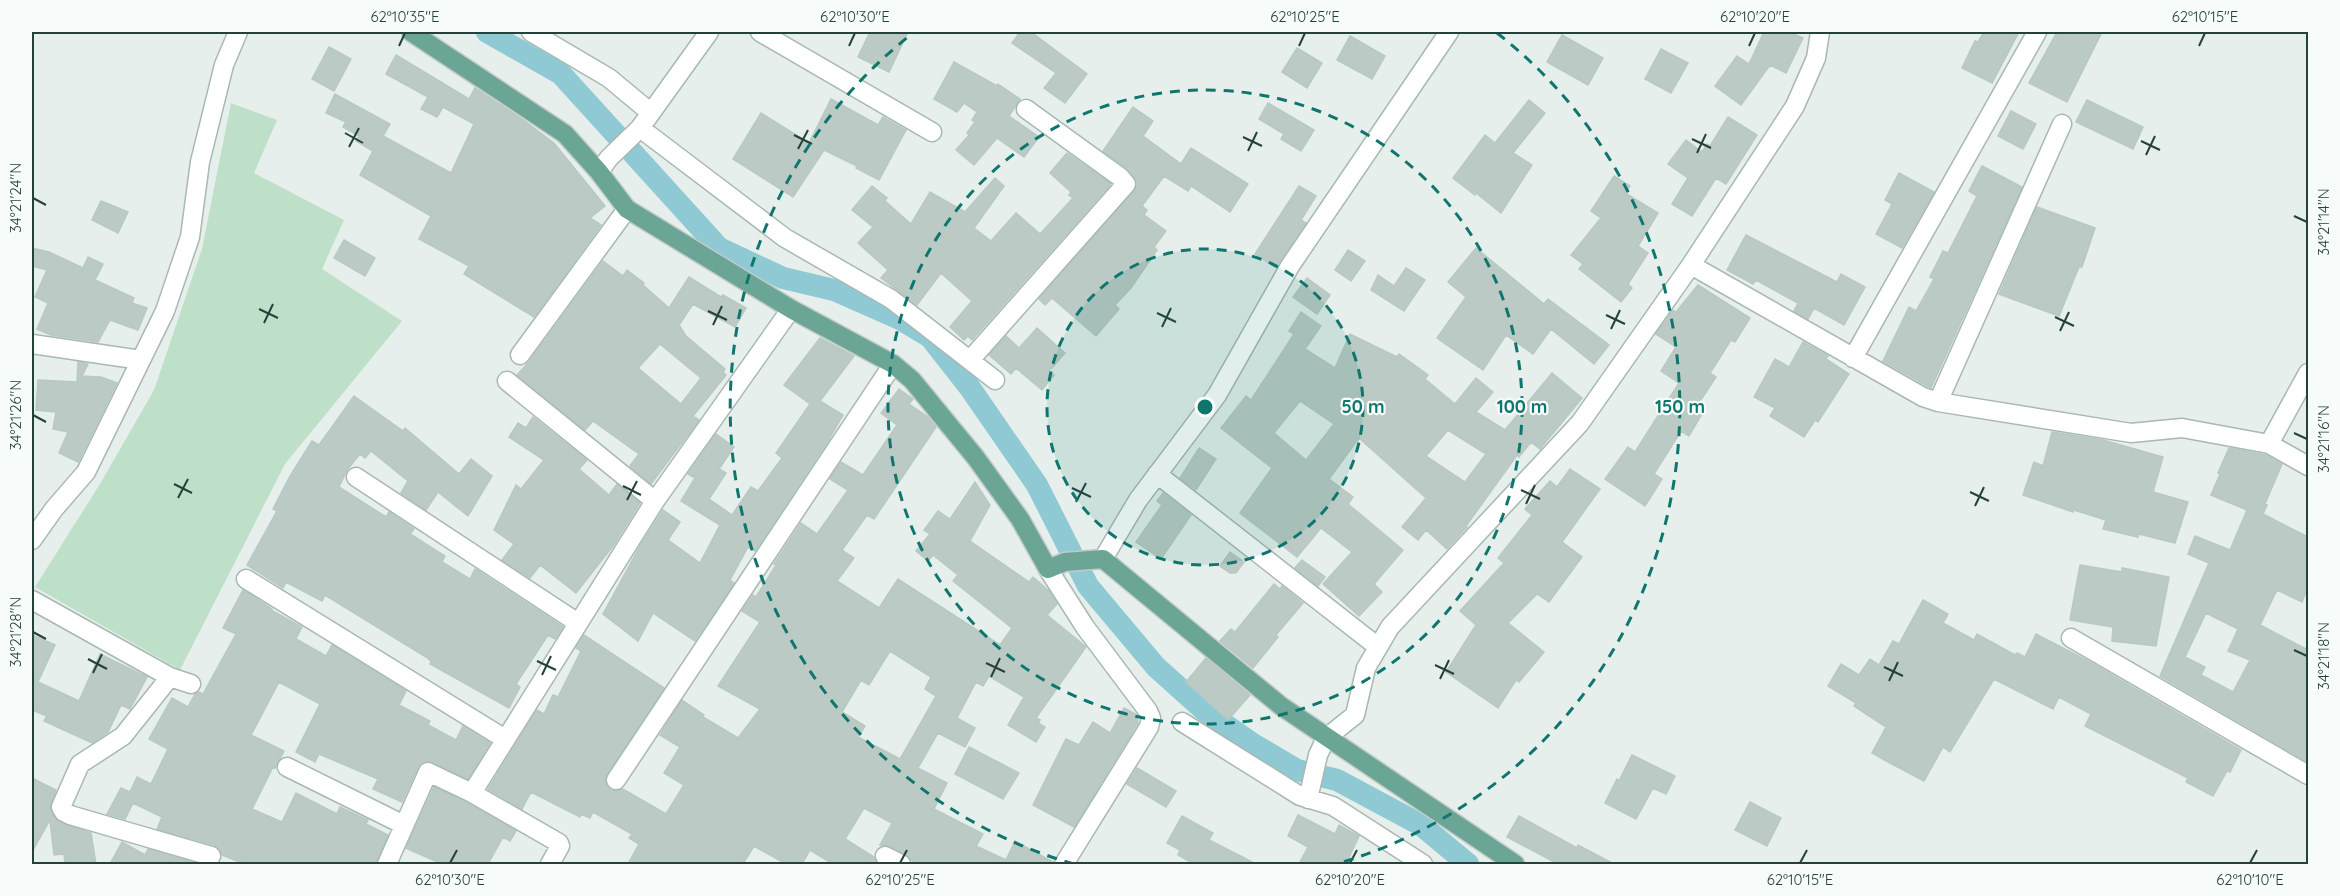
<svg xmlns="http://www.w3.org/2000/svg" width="2340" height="896" font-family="Quicksand,sans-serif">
<rect width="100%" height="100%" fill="#e6efeb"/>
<path fill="#bfe0c8" d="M 231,103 L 277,120 L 254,173 L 344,220 L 322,269 L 402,321 L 285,464 L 180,670 L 35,587 L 100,484 L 154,390 L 202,249 Z"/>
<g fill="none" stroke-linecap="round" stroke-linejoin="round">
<path stroke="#8ec9d4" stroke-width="22" d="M 487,32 L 561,74 L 719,248 L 783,278 L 834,290 L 902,320 L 930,337 L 970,388 L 1037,485 L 1088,586 L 1156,667 L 1204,710 L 1253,744 L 1297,770 L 1337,780 L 1421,825 L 1468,864"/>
</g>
<path fill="#bbcac4" stroke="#b8c9c2" stroke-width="1.5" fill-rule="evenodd" d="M 870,32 L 908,32 L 889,72 L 858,57 Z
M 1020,32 L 1031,32 L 1087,74 L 1065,103 L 1044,88 L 1056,73 L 1012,43 Z
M 1764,32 L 1789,32 L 1803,38 L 1786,73 L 1770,65 L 1741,105 L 1715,86 L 1737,56 L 1749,64 Z
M 1984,32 L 2019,32 L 1992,83 L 1962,68 L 1975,41 L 1978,42 Z
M 2057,32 L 2102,32 L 2067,102 L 2029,83 Z
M 1562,35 L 1603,58 L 1588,85 L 1547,62 Z
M 1350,36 L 1385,56 L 1372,79 L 1337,60 Z
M 329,47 L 351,59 L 334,91 L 312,79 Z
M 1297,48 L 1322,63 L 1307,88 L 1282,72 Z
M 1661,49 L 1688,63 L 1671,93 L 1645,79 Z
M 396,55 L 469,99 L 475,88 L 522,119 L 554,143 L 605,206 L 590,218 L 601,225 L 534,317 L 464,274 L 469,266 L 419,239 L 431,216 L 360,175 L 373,151 L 356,141 L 359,136 L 343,127 L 346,122 L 326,113 L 335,94 L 390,124 L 383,136 L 451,173 L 474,124 L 443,107 L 437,117 L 421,109 L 428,97 L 386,74 Z
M 954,62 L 997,86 L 998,84 L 1020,99 L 1009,116 L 1039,137 L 1024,157 L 997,138 L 974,165 L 956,150 L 969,135 L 967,133 L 975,122 L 972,120 L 977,112 L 964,103 L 957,112 L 934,99 Z
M 831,99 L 878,125 L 883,117 L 906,130 L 879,180 L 856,168 L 857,166 L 824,150 L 793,197 L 733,159 L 761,113 L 809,143 Z
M 1529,100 L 1545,113 L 1513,153 L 1532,165 L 1501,213 L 1476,193 L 1475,195 L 1453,178 L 1485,135 L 1495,143 Z
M 2087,100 L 2143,127 L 2133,149 L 2076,122 Z
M 1268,103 L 1314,130 L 1301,151 L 1281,139 L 1284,134 L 1259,119 Z
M 1133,107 L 1153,121 L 1143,136 L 1181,164 L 1191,148 L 1248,184 L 1230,212 L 1191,186 L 1188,191 L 1164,176 L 1142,206 L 1147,210 L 1144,215 L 1166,231 L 1154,247 L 1157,250 L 1131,288 L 1115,305 L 1119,309 L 1096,336 L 1052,298 L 1045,305 L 1039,299 L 1137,187 L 1137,181 L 1128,169 L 1103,151 Z
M 2011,111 L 2036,124 L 2023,149 L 1998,136 Z
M 1728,117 L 1757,135 L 1726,184 L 1716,178 L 1692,216 L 1672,204 L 1688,178 L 1668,164 L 1686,140 L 1702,152 L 1707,144 L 1710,146 Z
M 1067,153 L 1111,184 L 972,340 L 968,336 L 964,340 L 950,327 L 972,301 L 941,273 L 917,305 L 881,278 L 888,270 L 858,243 L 873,227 L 852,210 L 872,186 L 887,198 L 885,201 L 911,224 L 930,192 L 965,212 L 995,178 L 1004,186 L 974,228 L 991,241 L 1016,213 L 1040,234 L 1073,198 L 1069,195 L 1071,192 L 1050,173 Z
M 1982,166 L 2022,187 L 1931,388 L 1883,361 L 1909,307 L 1916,311 L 1934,279 L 1930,277 L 1943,251 L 1948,253 L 1977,196 L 1969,191 Z
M 1899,173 L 1934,192 L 1902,248 L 1876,234 L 1892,204 L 1885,200 Z
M 1614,176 L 1630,186 L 1625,193 L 1658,213 L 1638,246 L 1648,253 L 1628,284 L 1632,288 L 1621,302 L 1579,269 L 1583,264 L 1571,255 L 1601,218 L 1591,211 Z
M 1299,186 L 1316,196 L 1301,220 L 1306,223 L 1276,267 L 1255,254 Z
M 101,201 L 128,212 L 118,233 L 92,220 Z
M 2037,207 L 2095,228 L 2082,267 L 2079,267 L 2059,316 L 1999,294 Z
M 1746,235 L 1837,282 L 1841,274 L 1865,287 L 1844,325 L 1814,308 L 1808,319 L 1794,311 L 1798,303 L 1756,280 L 1753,284 L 1727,270 Z
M 344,240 L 375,258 L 365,276 L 334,258 Z
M 32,248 L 49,252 L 83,268 L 88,257 L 103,264 L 95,280 L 134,298 L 132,303 L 147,308 L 138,330 L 110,320 L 98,342 L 51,335 L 37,329 L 48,303 L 35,297 L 47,270 L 32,266 Z
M 1476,248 L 1544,304 L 1548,299 L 1609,345 L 1594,364 L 1551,329 L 1533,354 L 1506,335 L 1483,370 L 1437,338 L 1466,297 L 1448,282 Z
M 1348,250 L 1365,261 L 1351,281 L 1335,270 Z
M 603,261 L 623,276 L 627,270 L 644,283 L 643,285 L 669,308 L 689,277 L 721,297 L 723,295 L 746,308 L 735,327 L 693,304 L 679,325 L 686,336 L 725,369 L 723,372 L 726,375 L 693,416 L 699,420 L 651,484 L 630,466 L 639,454 L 593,421 L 585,430 L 517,375 L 529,362 ZM 660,344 L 701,378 L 681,404 L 638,368 Z
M 1406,268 L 1425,280 L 1404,311 L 1371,290 L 1378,275 L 1394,286 Z
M 1307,278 L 1330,295 L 1317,314 L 1293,297 Z
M 1698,285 L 1750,318 L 1735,342 L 1731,340 L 1710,373 L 1716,377 L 1695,409 L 1702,414 L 1689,436 L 1681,431 L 1654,474 L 1662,479 L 1645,506 L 1605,479 L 1628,447 L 1635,452 L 1679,383 L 1661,371 L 1676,347 L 1656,334 L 1673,310 L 1676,312 Z
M 1301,312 L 1321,326 L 1305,349 L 1335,368 L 1350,334 L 1397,357 L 1399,354 L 1428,375 L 1425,379 L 1455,404 L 1476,378 L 1493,392 L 1476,412 L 1505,430 L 1552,373 L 1582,398 L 1540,449 L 1531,442 L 1519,457 L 1517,455 L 1466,526 L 1467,527 L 1447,549 L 1426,530 L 1418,540 L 1402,527 L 1426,498 L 1359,438 L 1329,479 L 1353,497 L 1348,504 L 1403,550 L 1374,584 L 1382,592 L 1359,616 L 1323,584 L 1352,552 L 1321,528 L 1297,557 L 1240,513 L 1272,468 L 1221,428 L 1246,396 L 1251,400 L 1294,334 L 1289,331 ZM 1300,401 L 1334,424 L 1306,460 L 1274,433 ZM 1448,430 L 1486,454 L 1465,482 L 1426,456 Z
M 1037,328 L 1065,353 L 1049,371 L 1054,375 L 1042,390 L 1016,368 L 1011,374 L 989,355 L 1006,336 L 1019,348 Z
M 820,338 L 854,356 L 820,401 L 843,415 L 828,441 L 755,551 L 748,547 L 730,580 L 734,583 L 695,641 L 653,613 L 638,641 L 603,614 L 639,548 L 663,510 L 680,522 L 668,540 L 700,563 L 720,525 L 681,501 L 695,478 L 688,474 L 716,434 L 734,447 L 719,469 L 726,473 L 709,499 L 732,515 L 751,487 L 758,491 L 782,458 L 776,453 L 810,404 L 784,385 Z
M 1803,342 L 1828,356 L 1826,359 L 1849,374 L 1818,422 L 1815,420 L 1804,437 L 1770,416 L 1775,408 L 1754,397 L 1775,359 L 1789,367 Z
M 78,362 L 88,364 L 82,376 L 101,377 L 117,383 L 78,462 L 59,453 L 68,432 L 53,429 L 56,412 L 36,410 L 38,380 L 77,382 Z
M 899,389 L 913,399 L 909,404 L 928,417 L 936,427 L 874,519 L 867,515 L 842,550 L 854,558 L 837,581 L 879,608 L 898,579 L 1000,645 L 1012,628 L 953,581 L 958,575 L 933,555 L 928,561 L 916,551 L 930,534 L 924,530 L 938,511 L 950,519 L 975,482 L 990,505 L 970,541 L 1029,582 L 1033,577 L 1049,591 L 1057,604 L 1047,615 L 1086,647 L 1036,718 L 1040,720 L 1038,723 L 1045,727 L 1036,742 L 1008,725 L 1024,697 L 989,676 L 983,686 L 976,682 L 957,718 L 975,728 L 965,747 L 938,733 L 918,768 L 947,783 L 934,809 L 983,834 L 976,846 L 1006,860 L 1015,841 L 1053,862 L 1053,864 L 915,864 L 906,854 L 890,846 L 880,845 L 892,823 L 864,808 L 845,839 L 874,857 L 878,864 L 833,864 L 810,850 L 802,864 L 786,864 L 754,846 L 743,864 L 628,864 L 639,844 L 629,838 L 632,834 L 593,812 L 590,818 L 581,814 L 580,817 L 531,792 L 522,809 L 488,789 L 537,710 L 544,714 L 553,695 L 558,697 L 581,651 L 576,648 L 584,635 L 664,688 L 607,774 L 605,780 L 610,790 L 616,791 L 623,789 L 666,814 L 684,785 L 664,773 L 680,747 L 660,735 L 682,700 L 704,715 L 703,717 L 738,738 L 760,709 L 718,686 L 760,622 L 742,611 L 753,595 L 756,597 L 776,565 L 774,564 L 801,523 L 817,534 L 848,490 L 830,479 L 841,462 L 863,475 L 897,425 L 881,413 ZM 890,651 L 931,677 L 925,689 L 936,696 L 900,759 L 858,737 L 865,726 L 842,712 L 861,680 L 869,685 Z
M 354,396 L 403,431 L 405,428 L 459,474 L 471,459 L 492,476 L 468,516 L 438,492 L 426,510 L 401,493 L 408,481 L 371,451 L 365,458 L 360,454 L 347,470 L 339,487 L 386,517 L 389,512 L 414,529 L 410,534 L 445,556 L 442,562 L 470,579 L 475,569 L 563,627 L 555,639 L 548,635 L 516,684 L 520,687 L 509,708 L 430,664 L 431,661 L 426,657 L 325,595 L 322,601 L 286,582 L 283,588 L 247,565 L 277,511 L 273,509 L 290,476 L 312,441 L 319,445 Z
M 533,417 L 587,460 L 579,469 L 609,495 L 617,484 L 640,503 L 613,546 L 576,593 L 540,565 L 530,578 L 502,560 L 514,544 L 494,530 L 516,485 L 521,489 L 544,460 L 509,437 L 518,423 L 526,428 Z
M 2052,432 L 2103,440 L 2163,457 L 2153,492 L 2188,502 L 2175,543 L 2139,534 L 2138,537 L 2103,529 L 2106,520 L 2074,510 L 2073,512 L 2023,495 L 2034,462 L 2043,466 Z
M 1199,448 L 1216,459 L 1196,490 L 1180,478 Z
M 2229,448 L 2265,455 L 2282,464 L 2265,504 L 2267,505 L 2263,514 L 2308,537 L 2308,587 L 2302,602 L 2277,590 L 2260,625 L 2308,650 L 2308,762 L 2160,676 L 2209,563 L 2188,554 L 2195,536 L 2230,550 L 2247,510 L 2211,495 L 2220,474 L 2218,473 ZM 2206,613 L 2238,629 L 2228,651 L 2250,660 L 2233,692 L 2201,675 L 2205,667 L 2185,657 Z
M 1570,469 L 1600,489 L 1562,542 L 1582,557 L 1549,602 L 1537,594 L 1508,623 L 1544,652 L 1519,682 L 1516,680 L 1498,708 L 1446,672 L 1476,625 L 1460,611 L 1504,563 L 1498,558 L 1532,515 L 1525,509 L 1550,481 L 1557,487 Z
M 1163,493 L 1191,515 L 1161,559 L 1136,542 L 1162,505 L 1157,501 Z
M 1230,552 L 1244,562 L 1236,573 L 1230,573 L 1220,566 Z
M 1302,560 L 1325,577 L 1318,586 L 1295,568 Z
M 2080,565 L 2122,572 L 2122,568 L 2169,577 L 2156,646 L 2112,641 L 2113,627 L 2070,620 Z
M 1274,584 L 1280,589 L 1282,586 L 1303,603 L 1276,635 L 1278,637 L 1253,668 L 1220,641 L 1231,629 L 1235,632 Z
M 243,590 L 272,609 L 271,610 L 302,627 L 296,639 L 326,656 L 332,645 L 406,691 L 399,705 L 430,721 L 428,725 L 456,740 L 463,726 L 490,743 L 468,779 L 433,762 L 422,763 L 418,767 L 402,802 L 373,789 L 378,779 L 319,754 L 315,762 L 296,752 L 320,704 L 279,682 L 251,735 L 284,751 L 275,768 L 273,767 L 252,809 L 282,822 L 296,793 L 337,814 L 340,807 L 368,820 L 366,824 L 388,835 L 376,864 L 244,864 L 222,855 L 219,849 L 214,845 L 157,829 L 162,817 L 133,803 L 125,819 L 107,814 L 121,788 L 130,792 L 137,777 L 151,784 L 168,749 L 149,739 L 172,698 L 188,707 L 195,694 L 199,692 L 203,694 L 236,634 L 223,628 Z
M 1923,600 L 1948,614 L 1943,623 L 1974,640 L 1977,634 L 2015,655 L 2017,653 L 2025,657 L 2036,634 L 2086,660 L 2241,750 L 2230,772 L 2227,771 L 2213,796 L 2186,782 L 2188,778 L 2085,726 L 2091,714 L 2059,697 L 2053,709 L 1994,679 L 1950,752 L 1943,747 L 1924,781 L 1890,763 L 1872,753 L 1886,727 L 1854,706 L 1856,703 L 1828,686 L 1841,664 L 1859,675 L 1870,659 L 1879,665 L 1893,641 L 1899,644 Z
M 32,635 L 55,645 L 38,682 L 79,701 L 100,654 L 147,677 L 130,709 L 121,705 L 108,732 L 92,743 L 44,721 L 47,716 L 32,710 Z
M 1206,658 L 1250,695 L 1228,720 L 1186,682 Z
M 1124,708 L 1137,715 L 1138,723 L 1074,827 L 1033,805 L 1066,739 L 1079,745 L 1093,722 L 1110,733 Z
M 969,747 L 1019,773 L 1003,799 L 955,774 Z
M 1632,755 L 1675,776 L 1666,794 L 1653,788 L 1636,819 L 1605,803 L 1617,779 L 1619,781 Z
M 1137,768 L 1176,791 L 1166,807 L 1127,784 Z
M 32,778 L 56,790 L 50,807 L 58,822 L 91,833 L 96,864 L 65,864 L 64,854 L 54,855 L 50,820 L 32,852 Z
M 434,787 L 467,803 L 516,831 L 510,841 L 503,837 L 488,864 L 442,864 L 406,848 Z
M 1750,802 L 1781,818 L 1767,846 L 1735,830 Z
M 1298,815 L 1335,834 L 1339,825 L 1359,836 L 1346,864 L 1299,864 L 1308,847 L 1288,836 Z
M 1182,816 L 1213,833 L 1209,840 L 1256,864 L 1194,864 L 1178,855 L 1180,850 L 1167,843 Z
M 1519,816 L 1577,848 L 1578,845 L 1614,864 L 1558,864 L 1507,837 Z
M 122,842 L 145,855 L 148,849 L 200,864 L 110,864 Z"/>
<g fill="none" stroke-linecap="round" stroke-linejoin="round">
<defs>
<path id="minor" d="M 531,32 L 609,78 L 651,113
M 760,32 L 932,132
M 640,128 L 785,238 L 891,299 L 995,380
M 599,172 L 609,158 L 640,128 L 709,32
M 1691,265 L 1923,397 L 1938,402 L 2131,433 L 2182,428 L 2269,444 L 2308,466
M 32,344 L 141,360
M 520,355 L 627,209
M 1853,358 L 2037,32
M 970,360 L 1126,184 L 1120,177 L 1026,109
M 507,381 L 655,501
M 1938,402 L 2062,124
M 2269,444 L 2308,373
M 1157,474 L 1378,647
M 356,477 L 578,623
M 32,540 L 54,509 L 86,472 L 165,311 L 190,237 L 200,162 L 224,65 L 238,32
M 1103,559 L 1138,500 L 1217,395 L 1290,266 L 1449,32
M 1048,569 L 1085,627 L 1148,711 L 1151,718 L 1149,727 L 1064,864
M 246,579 L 505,739
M 32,600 L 170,677 L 191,684
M 2071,638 L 2308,775
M 170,677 L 123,736 L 80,764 L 61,807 L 64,812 L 70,815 L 211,856
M 1182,722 L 1300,796 L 1333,806 L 1423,864
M 287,767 L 404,825
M 616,780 L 893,364
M 472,793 L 655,501 L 791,309
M 1308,799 L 1318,755 L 1326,738 L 1355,715 L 1366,668 L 1390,627 L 1580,423 L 1691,265 L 1795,106 L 1816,58 L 1820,32
M 885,856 L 901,864
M 387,864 L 428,772 L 472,793 L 559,843 L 560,846 L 550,864"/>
<path id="major" d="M 411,32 L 565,134 L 599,172 L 627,209 L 791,309 L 893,364 L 912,380 L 976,458 L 1020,519 L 1048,569 L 1065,562 L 1103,559 L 1281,706 L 1515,864"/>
</defs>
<use href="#minor" stroke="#a8b8b2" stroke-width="21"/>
<use href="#major" stroke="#c2cac8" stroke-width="21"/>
<use href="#minor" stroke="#fff" stroke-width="18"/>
<use href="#major" stroke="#6aa596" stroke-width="18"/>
</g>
<path fill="none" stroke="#24423a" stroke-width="2" d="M 399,46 L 405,33M 849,46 L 855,33M 1299,46 L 1305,33M 1749,46 L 1755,33M 2199,46 L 2205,33M 345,133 L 363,143M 794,135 L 812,144M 1243,137 L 1262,146M 1692,139 L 1711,148M 2141,141 L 2160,150M 349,147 L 359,128M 798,149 L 808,130M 1248,151 L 1257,132M 1697,153 L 1706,134M 2146,155 L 2155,136M 33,198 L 46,205M 2294,216 L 2307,222M 259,309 L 278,318M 708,311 L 727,320M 1157,313 L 1176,322M 1606,315 L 1625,324M 2055,317 L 2074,326M 264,323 L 273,304M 713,325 L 722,306M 1162,327 L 1171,308M 1611,329 L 1620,310M 2060,331 L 2069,312M 33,415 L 46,422M 2294,433 L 2307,439M 174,484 L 192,493M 623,486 L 641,495M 1072,488 L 1091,497M 1521,490 L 1540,499M 1970,492 L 1989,501M 178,498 L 188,479M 627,500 L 637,481M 1076,502 L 1086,483M 1526,504 L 1535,485M 1975,506 L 1984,487M 33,632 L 46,639M 2294,650 L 2307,656M 88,659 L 107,669M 537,661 L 556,670M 986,663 L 1005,672M 1435,665 L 1454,674M 1884,667 L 1903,676M 93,673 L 102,654M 542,675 L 551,656M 991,677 L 1000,658M 1440,679 L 1449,660M 1889,681 L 1898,662M 450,863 L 457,850M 900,863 L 907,850M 1350,863 L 1357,850M 1800,863 L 1807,850M 2250,863 L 2257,850"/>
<circle cx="1205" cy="407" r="158" fill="#0f766e" fill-opacity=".12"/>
<g fill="none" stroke="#0f766e" stroke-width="3" stroke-dasharray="10 8">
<circle cx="1205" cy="407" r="158"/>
<circle cx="1205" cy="407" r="317"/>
<path d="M1074 864A475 475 0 0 1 913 33M1497 33A475 475 0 0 1 1336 864"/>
</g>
<circle cx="1205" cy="407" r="9" fill="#0f766e" stroke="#f7fbf9" stroke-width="3"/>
<g font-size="18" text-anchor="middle" font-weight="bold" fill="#0f766e" stroke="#f7fbf9" stroke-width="4.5" stroke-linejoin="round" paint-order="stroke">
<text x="1363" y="413">50 m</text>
<text x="1522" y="413">100 m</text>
<text x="1680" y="413">150 m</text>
</g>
<rect width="2340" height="896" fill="none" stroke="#f7fbf9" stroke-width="66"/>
<rect x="33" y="33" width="2274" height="830" fill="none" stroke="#24423a" stroke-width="2"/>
<g font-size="15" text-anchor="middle" fill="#24423a">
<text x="405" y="22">62°10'35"E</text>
<text x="855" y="22">62°10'30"E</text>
<text x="1305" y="22">62°10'25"E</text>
<text x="1755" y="22">62°10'20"E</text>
<text x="2205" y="22">62°10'15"E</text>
<text transform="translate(16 198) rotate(-90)" y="5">34°21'24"N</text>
<text transform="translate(2324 222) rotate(-90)" y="5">34°21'14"N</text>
<text transform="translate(16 415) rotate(-90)" y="5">34°21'26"N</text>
<text transform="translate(2324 439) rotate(-90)" y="5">34°21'16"N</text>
<text transform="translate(16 632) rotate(-90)" y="5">34°21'28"N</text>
<text transform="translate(2324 656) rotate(-90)" y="5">34°21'18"N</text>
<text x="450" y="885">62°10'30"E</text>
<text x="900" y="885">62°10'25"E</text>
<text x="1350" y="885">62°10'20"E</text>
<text x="1800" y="885">62°10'15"E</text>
<text x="2250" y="885">62°10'10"E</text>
</g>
</svg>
